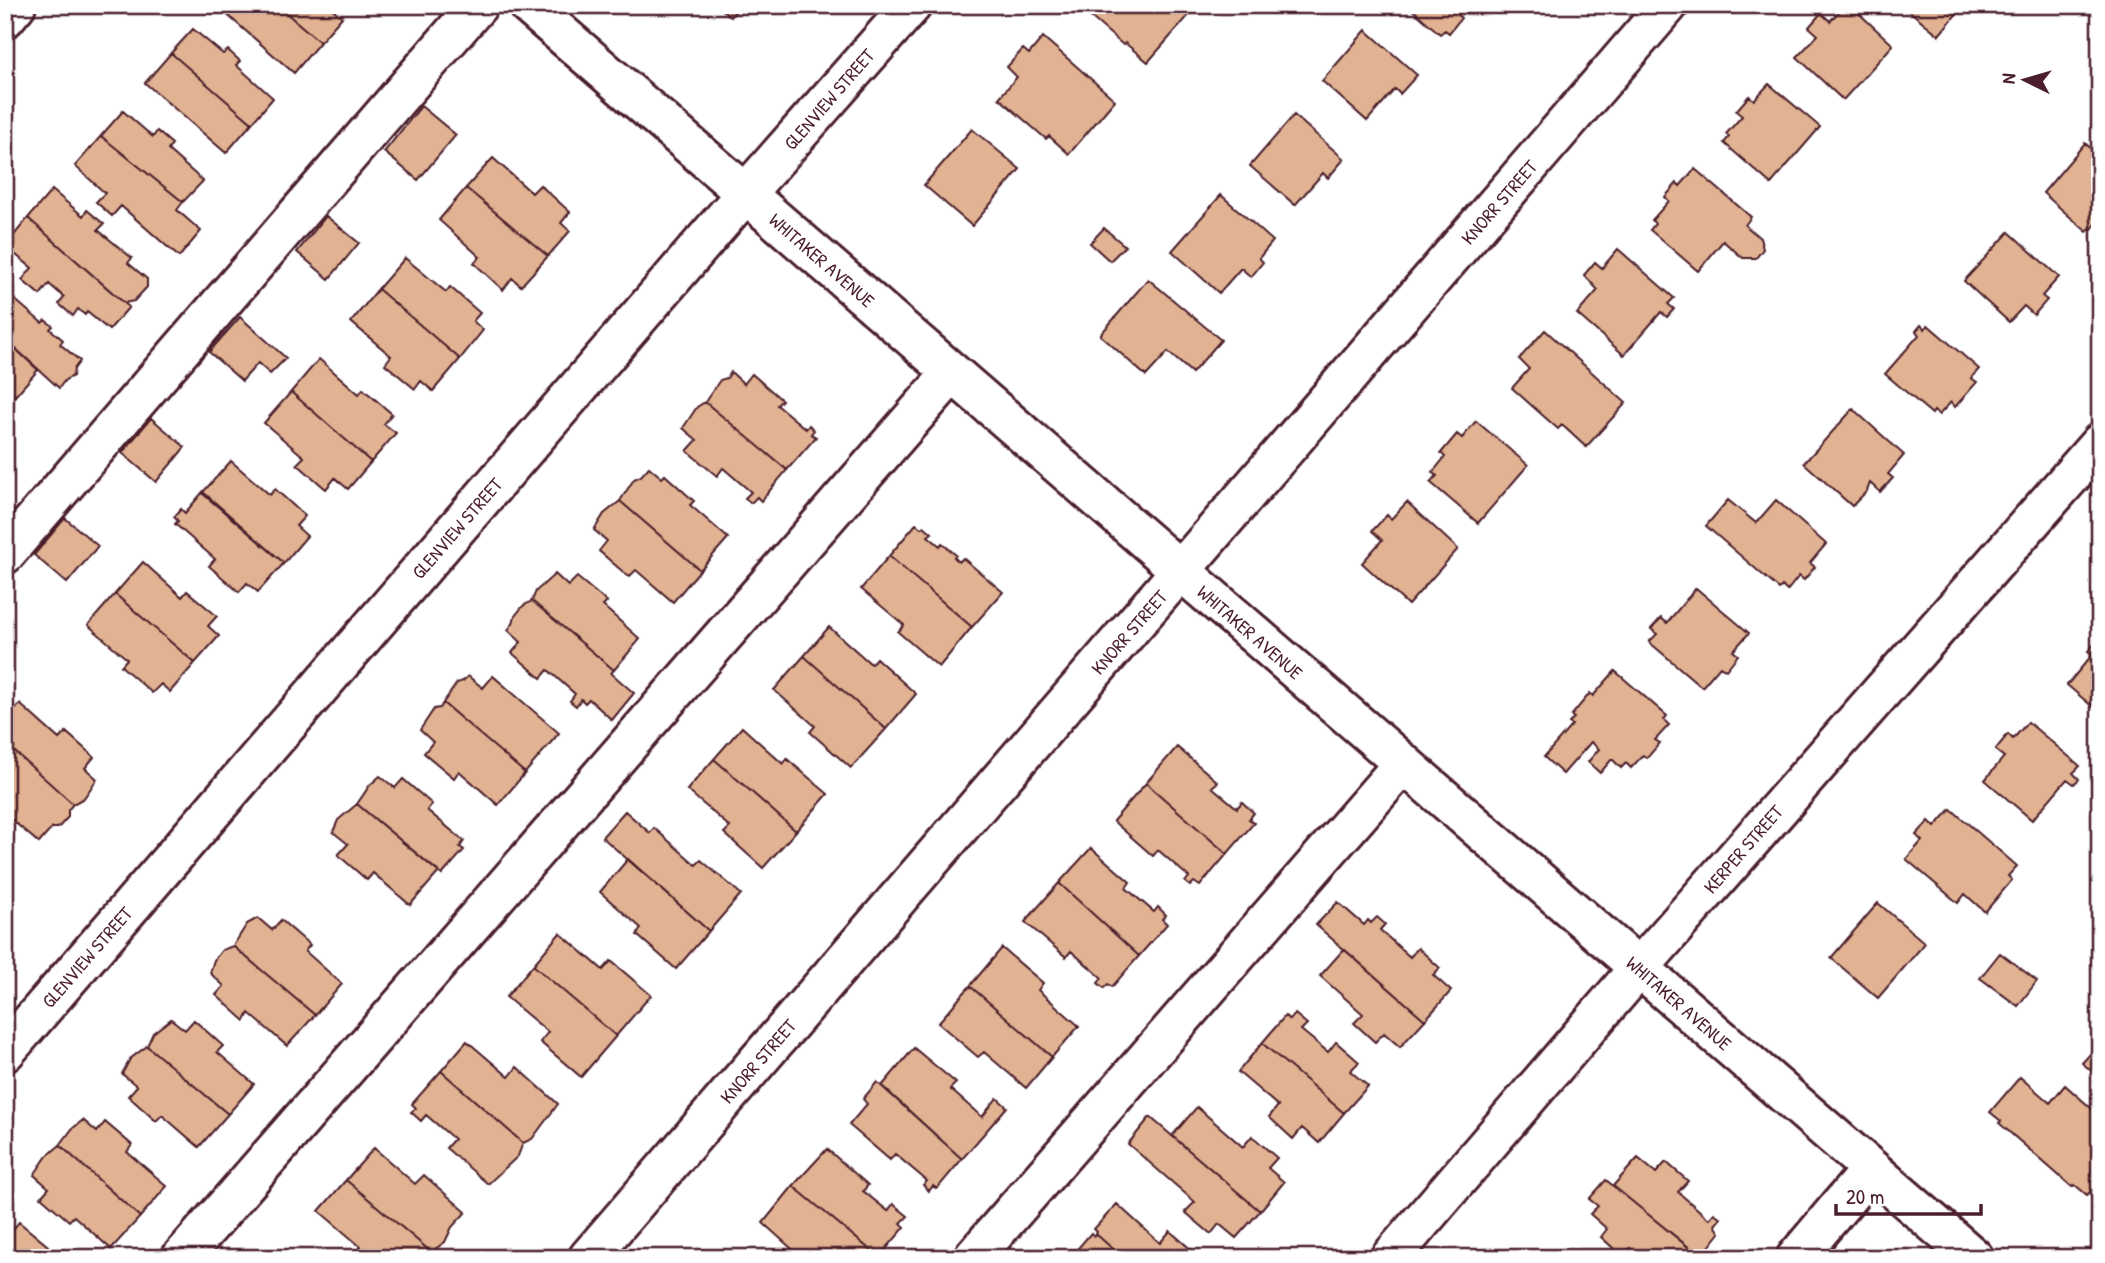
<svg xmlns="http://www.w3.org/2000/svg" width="2105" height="1263" font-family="'Patrick Hand',sans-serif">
<rect width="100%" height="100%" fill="#fff"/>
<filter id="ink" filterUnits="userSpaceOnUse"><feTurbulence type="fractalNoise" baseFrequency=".0143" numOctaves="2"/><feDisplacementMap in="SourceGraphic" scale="14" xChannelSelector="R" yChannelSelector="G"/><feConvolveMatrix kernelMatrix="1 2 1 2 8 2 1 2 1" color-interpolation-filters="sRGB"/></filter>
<g filter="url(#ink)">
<path fill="#e1b392" stroke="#4a1f2b" stroke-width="2" d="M 216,5 L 277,5 L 320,42 L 294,73 Z
M 277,5 L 328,5 L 342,17 L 320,42 Z
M 717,5 L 741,5 L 731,17 Z
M 1079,5 L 1180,5 L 1190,14 L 1148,62 L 1125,43 L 1123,45 L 1078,6 Z
M 1407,5 L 1466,5 L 1458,15 L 1461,18 L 1449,33 L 1445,30 L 1440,34 Z
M 1845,5 L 1850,5 L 1893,45 L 1843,100 L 1797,57 L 1818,35 L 1809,27 L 1821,13 L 1830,21 Z
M 1902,5 L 1962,5 L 1963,6 L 1939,35 Z
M 193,29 L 223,54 L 228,50 L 240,61 L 236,65 L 273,98 L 252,123 L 171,53 Z
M 1366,30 L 1417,75 L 1400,94 L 1395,89 L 1367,121 L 1322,81 Z
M 1043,37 L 1115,100 L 1069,154 L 1049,136 L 1046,139 L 999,98 L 1017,77 L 1007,67 L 1023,49 L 1029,54 Z
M 171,53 L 252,123 L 226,153 L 145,83 Z
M 1769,84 L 1820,127 L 1771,184 L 1724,143 L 1729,137 L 1726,134 L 1742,116 L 1736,111 L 1749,96 L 1754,100 Z
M 421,106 L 456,135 L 418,180 L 384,152 Z
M 123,111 L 153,137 L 157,131 L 172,144 L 168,150 L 203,181 L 183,202 L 101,136 Z
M 1294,115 L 1344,159 L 1328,178 L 1323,173 L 1295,205 L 1250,166 Z
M 972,129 L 1020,169 L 972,226 L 924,185 Z
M 101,136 L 183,202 L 177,210 L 201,231 L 179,257 L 121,206 L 112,216 L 96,202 L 105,193 L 75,166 Z
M 2085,143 L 2100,157 L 2100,219 L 2091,230 L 2090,229 L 2087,232 L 2043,193 Z
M 493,158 L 532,193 L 540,185 L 570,212 L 561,223 L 570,231 L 548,256 L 466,188 Z
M 1695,169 L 1751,217 L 1745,225 L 1760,238 L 1763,249 L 1756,258 L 1743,258 L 1723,241 L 1698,271 L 1650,230 L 1655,224 L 1652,220 L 1669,201 L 1665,197 L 1677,183 L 1680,186 Z
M 466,188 L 548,256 L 521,286 L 512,278 L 503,290 L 474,263 L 480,257 L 439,220 Z
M 52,190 L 83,216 L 87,210 L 104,224 L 98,230 L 132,258 L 128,263 L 147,279 L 147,287 L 134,301 L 124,303 L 28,218 Z
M 1221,195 L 1273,241 L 1259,258 L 1263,262 L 1251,277 L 1241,268 L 1219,293 L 1172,251 Z
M 326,216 L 359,243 L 329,279 L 297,252 Z
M 28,218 L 129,307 L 109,330 L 87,312 L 85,315 L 78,309 L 73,316 L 59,304 L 64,297 L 49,284 L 40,295 L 22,280 L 32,268 L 5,246 Z
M 1104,228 L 1125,246 L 1110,261 L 1090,243 Z
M 2009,232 L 2059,277 L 2042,296 L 2047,300 L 2034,315 L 2024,306 L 2009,322 L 1964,281 Z
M 1618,249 L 1674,298 L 1668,304 L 1674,309 L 1667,317 L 1661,312 L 1624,355 L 1577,314 L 1598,290 L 1584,275 L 1595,262 L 1602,268 Z
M 405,258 L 446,292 L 450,287 L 480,313 L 473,321 L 483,330 L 460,359 L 378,289 Z
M 1148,279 L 1221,340 L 1192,373 L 1168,352 L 1146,376 L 1100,335 Z
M 378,289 L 460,359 L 433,391 L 421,381 L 415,389 L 385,364 L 391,356 L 351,322 Z
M 5,291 L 42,323 L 45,320 L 53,326 L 50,329 L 63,340 L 60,344 L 80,361 L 74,369 L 73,376 L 65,380 L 59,388 L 5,339 Z
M 240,317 L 286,358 L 270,374 L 258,363 L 242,381 L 209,352 Z
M 1921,325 L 1925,329 L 1928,325 L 1979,369 L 1971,378 L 1977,382 L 1955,407 L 1951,402 L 1939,415 L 1934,411 L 1932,414 L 1885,374 L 1919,335 L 1916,331 Z
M 1545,330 L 1626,403 L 1586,447 L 1562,425 L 1558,429 L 1512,388 L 1529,369 L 1519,359 Z
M 5,339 L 38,370 L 15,396 L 5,388 Z
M 319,359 L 359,394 L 363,389 L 392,414 L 384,424 L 396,433 L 371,462 L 291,392 Z
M 731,372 L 744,384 L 752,374 L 782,400 L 777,405 L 806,429 L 809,425 L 814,430 L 811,434 L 816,437 L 787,470 L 705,402 L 720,380 L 727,378 Z
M 291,392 L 371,462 L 348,489 L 335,478 L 326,489 L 297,464 L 304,457 L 264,423 Z
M 705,402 L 787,470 L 761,501 L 757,497 L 751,503 L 745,498 L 751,492 L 723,468 L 717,476 L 687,451 L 697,440 L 683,428 L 697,407 Z
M 1853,409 L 1904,455 L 1888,474 L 1893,478 L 1880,492 L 1870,483 L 1867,491 L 1852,506 L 1804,463 Z
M 151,418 L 185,447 L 156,482 L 122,453 Z
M 1476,421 L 1528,465 L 1478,523 L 1430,482 L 1437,476 L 1433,472 L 1445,457 L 1441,453 L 1457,434 L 1462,438 Z
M 231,461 L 270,495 L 275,489 L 305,516 L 296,526 L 307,536 L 284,563 L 203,492 Z
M 649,467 L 662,478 L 665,475 L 694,501 L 690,505 L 728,538 L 700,570 L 620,501 L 634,479 L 641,476 Z
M 202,493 L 284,563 L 258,592 L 247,583 L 239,592 L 209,566 L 215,559 L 175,524 L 178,521 L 174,517 L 181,509 L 185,513 Z
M 1728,500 L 1756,523 L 1776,500 L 1826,544 L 1810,563 L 1815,567 L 1804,580 L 1799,576 L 1787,591 L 1782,586 L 1779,589 L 1706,526 Z
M 620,501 L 700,570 L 673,602 L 636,570 L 629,577 L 599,551 L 607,541 L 594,530 L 604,514 Z
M 1407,502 L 1458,549 L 1408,605 L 1362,563 L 1382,540 L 1372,531 L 1387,515 L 1391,519 Z
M 65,518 L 98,546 L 67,583 L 34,555 Z
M 916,524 L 921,528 L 924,526 L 932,533 L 928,536 L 940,546 L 942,543 L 956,555 L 954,557 L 959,562 L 963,558 L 1003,592 L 972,627 L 889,556 Z
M 889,556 L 972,627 L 939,667 L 898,632 L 904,625 L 861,589 Z
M 143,562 L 182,597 L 187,591 L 217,616 L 208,626 L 219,636 L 195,663 L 115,594 Z
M 555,574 L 568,586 L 577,577 L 607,602 L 603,606 L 640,639 L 614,670 L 532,601 L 536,591 Z
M 1696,588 L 1749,633 L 1733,651 L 1738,655 L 1726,670 L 1720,666 L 1702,687 L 1649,642 L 1657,634 L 1651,629 L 1661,618 L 1667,623 Z
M 115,594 L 195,663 L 170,692 L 161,684 L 152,693 L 121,666 L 127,659 L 88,625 Z
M 532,601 L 614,670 L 611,673 L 634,693 L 612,720 L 589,699 L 585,703 L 581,699 L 576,706 L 570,701 L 575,694 L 548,670 L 541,678 L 512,653 L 521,642 L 508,630 L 513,623 L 515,616 L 523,606 Z
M 829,627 L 871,664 L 876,658 L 916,694 L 886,729 L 804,656 Z
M 2100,638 L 2100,713 L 2067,685 L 2092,655 L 2088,651 Z
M 804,656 L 886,729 L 851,768 L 810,732 L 815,726 L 774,690 Z
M 1615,671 L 1667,716 L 1664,720 L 1669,725 L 1655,740 L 1660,743 L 1647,758 L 1643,755 L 1631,768 L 1626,763 L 1621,768 L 1612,759 L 1600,773 L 1588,762 L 1599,749 L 1591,742 L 1563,774 L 1544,757 L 1572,725 L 1569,723 L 1574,718 L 1571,716 L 1590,693 L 1593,696 Z
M 468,676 L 483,688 L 493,676 L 559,733 L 525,773 L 443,703 L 457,683 L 463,681 Z
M 443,703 L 525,773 L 498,805 L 459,771 L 454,778 L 424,753 L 433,742 L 420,730 L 434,709 L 440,708 Z
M 20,704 L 59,739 L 66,732 L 94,757 L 85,768 L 97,779 L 84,798 L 73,804 L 5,743 L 5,721 Z
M 2028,722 L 2080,766 L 2073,773 L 2079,779 L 2074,784 L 2067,779 L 2032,820 L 1985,780 L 2004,757 L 1995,750 L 2008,734 L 2013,739 Z
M 742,727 L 783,764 L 787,759 L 828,794 L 796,831 L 714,759 Z
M 5,743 L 73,804 L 68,810 L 68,817 L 58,828 L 52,828 L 39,843 L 5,814 Z
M 1177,747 L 1218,782 L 1212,787 L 1237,808 L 1242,802 L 1254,813 L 1249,819 L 1254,823 L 1227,854 L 1146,783 Z
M 714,759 L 796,831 L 763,868 L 724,833 L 730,827 L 687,790 Z
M 380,776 L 395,788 L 403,779 L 432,804 L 427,810 L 464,841 L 460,847 L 464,850 L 442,875 L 357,804 L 370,785 Z
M 1146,783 L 1227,854 L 1200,886 L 1194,882 L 1190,886 L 1185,882 L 1189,877 L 1158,850 L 1153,856 L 1113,821 Z
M 357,804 L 439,872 L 410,905 L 373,873 L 367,880 L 338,855 L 348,844 L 333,832 L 338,820 Z
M 1951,809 L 2017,866 L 2008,876 L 2012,880 L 1985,912 L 1965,894 L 1958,903 L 1906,859 L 1922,841 L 1916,835 L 1929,821 L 1935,827 Z
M 625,811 L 650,833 L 654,828 L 696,865 L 701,860 L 741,894 L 709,931 L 602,837 Z
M 1091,848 L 1130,882 L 1126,888 L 1154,912 L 1158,907 L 1166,915 L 1162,919 L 1167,924 L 1139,956 L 1059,883 Z
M 628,859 L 709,931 L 676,969 L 637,935 L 641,928 L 600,892 Z
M 1059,883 L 1139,956 L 1112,987 L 1108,984 L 1104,988 L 1098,983 L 1102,978 L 1071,951 L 1066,957 L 1025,922 Z
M 1338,902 L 1364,925 L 1368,920 L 1371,923 L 1377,917 L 1385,924 L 1380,930 L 1410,957 L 1418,948 L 1440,968 L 1433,975 L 1451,991 L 1425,1020 L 1316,925 Z
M 1878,903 L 1925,943 L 1878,998 L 1831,958 Z
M 258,918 L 272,930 L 281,920 L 310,945 L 305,951 L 342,984 L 315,1015 L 233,946 L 247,924 Z
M 560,933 L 603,970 L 611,961 L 651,995 L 616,1036 L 533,965 Z
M 233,946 L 315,1015 L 287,1046 L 249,1013 L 245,1021 L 216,995 L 224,986 L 210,973 L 214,960 L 222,950 Z
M 1002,948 L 1043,983 L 1038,990 L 1079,1026 L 1052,1057 L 970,986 Z
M 1344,949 L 1425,1020 L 1400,1047 L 1384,1033 L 1375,1042 L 1354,1023 L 1363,1014 L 1320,976 Z
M 2000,953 L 2037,981 L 2018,1006 L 1980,978 Z
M 533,965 L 616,1036 L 581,1077 L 540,1042 L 548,1032 L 506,997 Z
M 970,986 L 1052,1057 L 1026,1088 L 984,1052 L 978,1057 L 938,1023 Z
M 1295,1014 L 1307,1024 L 1301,1030 L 1328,1052 L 1336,1042 L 1359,1062 L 1350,1071 L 1368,1086 L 1344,1113 L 1262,1043 L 1285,1016 L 1290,1020 Z
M 171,1019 L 185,1030 L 194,1020 L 223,1046 L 217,1052 L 254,1084 L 228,1114 L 147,1046 L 153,1033 Z
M 467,1041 L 509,1077 L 517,1067 L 558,1104 L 532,1139 L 523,1143 L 441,1071 Z
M 1262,1043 L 1344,1113 L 1319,1143 L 1302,1128 L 1293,1139 L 1269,1117 L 1278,1106 L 1238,1072 Z
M 2100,1043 L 2100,1078 L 2082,1063 Z
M 147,1046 L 228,1114 L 199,1147 L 162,1115 L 156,1121 L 128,1096 L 137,1086 L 122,1074 L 130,1059 Z
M 914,1048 L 956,1083 L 950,1089 L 982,1117 L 997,1098 L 1007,1107 L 962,1159 L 882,1086 Z
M 441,1071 L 523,1143 L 518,1156 L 488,1184 L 446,1148 L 454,1139 L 426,1115 L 421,1121 L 411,1112 L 416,1108 L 412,1104 Z
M 2020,1077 L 2050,1103 L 2065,1085 L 2100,1116 L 2100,1155 L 2095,1161 L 2100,1165 L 2100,1181 L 2087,1195 L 2075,1185 L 2072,1187 L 1999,1123 L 2001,1121 L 1990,1112 Z
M 877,1082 L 962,1159 L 937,1189 L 933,1186 L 929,1191 L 923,1185 L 927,1181 L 895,1154 L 890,1160 L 849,1125 L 867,1104 L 863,1099 Z
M 1197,1107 L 1243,1147 L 1252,1136 L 1277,1158 L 1268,1168 L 1284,1182 L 1260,1211 L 1172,1136 Z
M 1150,1117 L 1260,1211 L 1236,1238 L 1219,1224 L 1211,1234 L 1185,1212 L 1195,1202 L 1128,1144 Z
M 83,1120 L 97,1132 L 105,1122 L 132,1145 L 127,1152 L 167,1186 L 140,1217 L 60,1145 L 72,1129 Z
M 60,1145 L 140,1217 L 111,1249 L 74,1216 L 69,1221 L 41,1197 L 49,1188 L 34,1175 L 47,1156 Z
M 374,1148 L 415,1184 L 424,1175 L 466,1212 L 452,1227 L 445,1242 L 431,1252 L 346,1180 Z
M 827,1149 L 868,1185 L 863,1191 L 888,1211 L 893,1204 L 908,1216 L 901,1223 L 905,1227 L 879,1257 L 793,1186 Z
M 1638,1158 L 1656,1173 L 1666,1162 L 1688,1181 L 1678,1192 L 1709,1219 L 1714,1213 L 1721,1218 L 1715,1225 L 1720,1233 L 1701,1257 L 1613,1186 Z
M 346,1180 L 431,1252 L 427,1258 L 355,1258 L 353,1256 L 361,1247 L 319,1211 Z
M 1606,1180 L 1699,1256 L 1699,1258 L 1640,1258 L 1630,1248 L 1622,1256 L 1601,1237 L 1607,1229 L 1590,1214 L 1598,1206 L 1589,1199 Z
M 793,1186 L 879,1257 L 812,1258 L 807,1254 L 802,1258 L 763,1223 Z
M 1117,1204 L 1160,1243 L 1170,1231 L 1196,1254 L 1193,1258 L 1123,1258 L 1096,1234 L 1097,1232 L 1094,1229 Z
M 19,1222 L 48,1246 L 42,1254 L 47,1258 L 5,1258 L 5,1228 L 11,1232 Z
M 1091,1233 L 1094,1236 L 1096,1234 L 1123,1258 L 1075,1258 L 1076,1256 L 1073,1254 Z"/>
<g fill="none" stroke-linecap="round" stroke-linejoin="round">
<defs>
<path id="minor" d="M 528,5 L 1974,1258
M 5,18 L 16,5
M 5,554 L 478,5
M 5,1052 L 745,194 L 912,5
M 181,1258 L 952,373
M 588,1258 L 1668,5
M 973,1258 L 1403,764
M 1390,1258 L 1639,968 L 2100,443
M 1796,1258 L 1871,1169"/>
</defs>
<use href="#minor" stroke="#4a1f2b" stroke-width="44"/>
<use href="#minor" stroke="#fff" stroke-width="38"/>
</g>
</g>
<g text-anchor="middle" stroke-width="6" stroke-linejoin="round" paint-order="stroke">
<g font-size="19" fill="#4a1f2b" stroke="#fff">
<text transform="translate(829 99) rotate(-49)" y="7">GLENVIEW STREET</text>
<text transform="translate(1499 202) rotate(-49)" y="7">KNORR STREET</text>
<text transform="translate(822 260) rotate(41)" y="7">WHITAKER AVENUE</text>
<text transform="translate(457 528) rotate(-49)" y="7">GLENVIEW STREET</text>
<text transform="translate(1129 632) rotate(-49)" y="7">KNORR STREET</text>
<text transform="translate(1250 632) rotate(41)" y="7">WHITAKER AVENUE</text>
<text transform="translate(1743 849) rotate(-49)" y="7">KERPER STREET</text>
<text transform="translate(87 957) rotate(-49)" y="7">GLENVIEW STREET</text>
<text transform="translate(1679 1003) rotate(41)" y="7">WHITAKER AVENUE</text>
<text transform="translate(758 1061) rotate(-49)" y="7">KNORR STREET</text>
</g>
</g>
<rect width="2105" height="1263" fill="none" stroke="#fff" stroke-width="28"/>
<rect x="14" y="14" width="2077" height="1235" fill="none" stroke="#4a1f2b" stroke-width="2.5" filter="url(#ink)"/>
<g transform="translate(2025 80) rotate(275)" stroke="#ffffff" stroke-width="5" paint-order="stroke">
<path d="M0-5L12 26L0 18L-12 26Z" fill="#4a1f2b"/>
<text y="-10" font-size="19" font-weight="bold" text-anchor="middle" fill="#4a1f2b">N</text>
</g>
<path d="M1836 1204v10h145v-10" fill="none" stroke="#4a1f2b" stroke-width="3.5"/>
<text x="1846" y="1204" font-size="21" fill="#4a1f2b" stroke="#ffffff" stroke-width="5" paint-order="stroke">20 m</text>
</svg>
